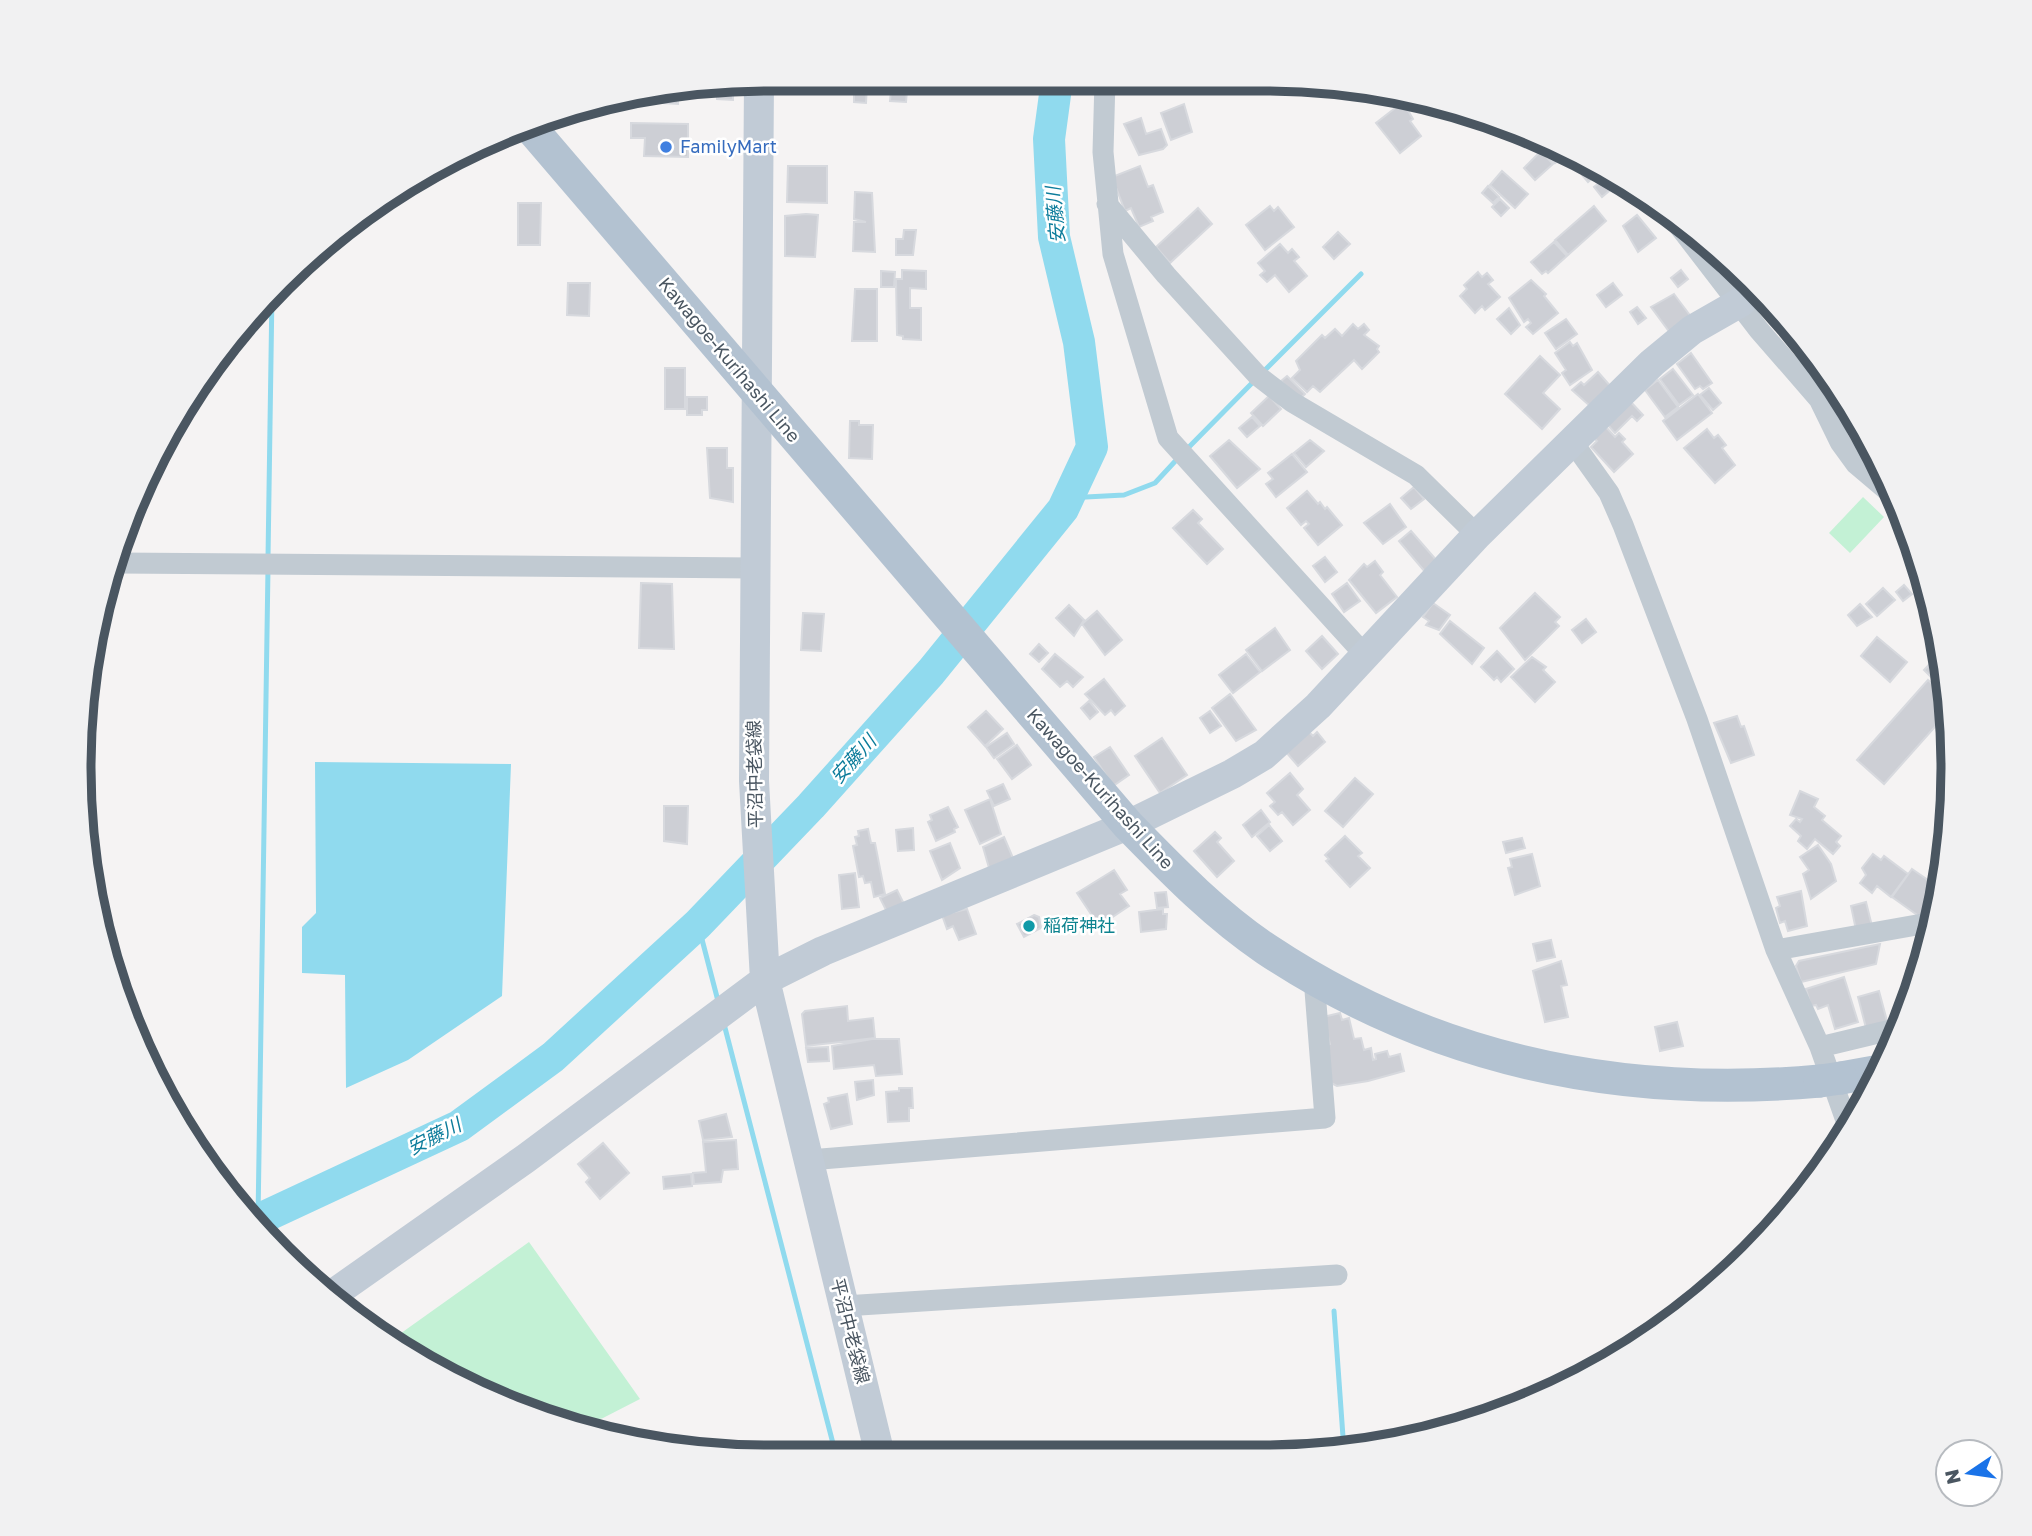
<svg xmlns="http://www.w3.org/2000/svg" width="2032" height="1536" font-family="'Golos Text','Noto Sans JP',sans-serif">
<rect width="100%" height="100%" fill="#f5f3f3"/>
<path fill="#c3f1d5" d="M 1863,497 L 1884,517 L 1850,553 L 1829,533 Z
M 529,1242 L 640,1399 L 603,1418 L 574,1427 L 424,1365 L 390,1341 Z"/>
<path fill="#90daee" d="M 315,762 L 511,764 L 502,996 L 408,1060 L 346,1088 L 345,975 L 302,973 L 302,927 L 316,913 Z"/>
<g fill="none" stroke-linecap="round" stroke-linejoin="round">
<path stroke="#90daee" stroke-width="5" d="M 1263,372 L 1361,274
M 1187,449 L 1256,379
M 1067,498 L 1124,495 L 1155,483 L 1180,456
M 268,558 L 272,292
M 698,924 L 718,1001
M 724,1024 L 836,1455
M 258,1219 L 268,568
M 1334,1311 L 1344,1451"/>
<path stroke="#90daee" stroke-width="32" d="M 253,1222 L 459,1126 L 553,1057 L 698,924 L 811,806 L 931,672 L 1063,509 L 1092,447 L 1079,342 L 1054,237 L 1049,139 L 1057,80"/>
</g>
<path fill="#cdcfd5" stroke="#d7d9de" stroke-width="2" d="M 849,79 L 870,79 L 870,85 L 867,85 L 866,103 L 854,102 L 854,84 L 849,84 Z
M 717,90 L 733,91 L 733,100 L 717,99 Z
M 891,90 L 907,91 L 906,102 L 890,101 Z
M 678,91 L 678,104 L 663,103 L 663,93 Z
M 1403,102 L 1413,119 L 1410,121 L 1421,136 L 1400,153 L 1376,123 Z
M 1184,104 L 1192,132 L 1171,140 L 1161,113 Z
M 1141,118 L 1146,134 L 1161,129 L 1167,145 L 1163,149 L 1139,155 L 1124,124 Z
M 631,123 L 688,124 L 688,157 L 644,156 L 645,138 L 631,138 Z
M 1551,144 L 1568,152 L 1555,163 L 1544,150 Z
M 1541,151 L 1553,164 L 1535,180 L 1524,168 Z
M 1583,161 L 1621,181 L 1602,197 L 1594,187 L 1599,183 L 1595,176 L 1588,182 L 1582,175 L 1585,173 L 1578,164 Z
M 788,166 L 827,166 L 827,203 L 787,202 Z
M 1140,166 L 1148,187 L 1153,185 L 1163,212 L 1151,217 L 1153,221 L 1139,227 L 1131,208 L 1125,211 L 1112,177 Z
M 1502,171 L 1528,194 L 1515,208 L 1490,185 Z
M 1488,186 L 1499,197 L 1493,203 L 1482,193 Z
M 855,192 L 872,193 L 875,252 L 853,251 L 854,222 L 866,222 L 854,219 Z
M 1500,199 L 1509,208 L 1501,216 L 1492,207 Z
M 518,203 L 541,203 L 540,245 L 518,245 Z
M 1270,206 L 1274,211 L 1278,207 L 1294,227 L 1265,250 L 1246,225 Z
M 1594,206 L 1606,221 L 1568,255 L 1555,240 Z
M 1198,208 L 1212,224 L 1170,263 L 1156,247 Z
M 806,214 L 818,215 L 815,257 L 785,256 L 785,216 Z
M 1637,215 L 1656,238 L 1638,252 L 1623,226 Z
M 904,230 L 916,230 L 913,255 L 896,255 L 896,239 L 903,239 Z
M 1338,232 L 1350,244 L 1334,259 L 1323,247 Z
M 1554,242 L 1567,256 L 1548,273 L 1546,271 L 1542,274 L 1531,262 Z
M 1280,244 L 1288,253 L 1292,249 L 1299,257 L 1294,261 L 1307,276 L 1289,292 L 1275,275 L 1267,282 L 1260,275 L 1265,271 L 1258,263 Z
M 902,270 L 926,271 L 926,289 L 910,288 L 910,308 L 921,308 L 921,340 L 903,339 L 903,336 L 897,335 L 896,279 L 902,279 Z
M 1681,270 L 1688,279 L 1678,287 L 1671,278 Z
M 881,271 L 895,272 L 894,287 L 881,287 Z
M 1478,272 L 1482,277 L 1487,273 L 1493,280 L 1488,284 L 1500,297 L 1485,310 L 1482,306 L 1475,313 L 1460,296 L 1467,289 L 1464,285 Z
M 1531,280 L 1546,294 L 1544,296 L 1558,313 L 1533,334 L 1526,327 L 1531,323 L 1528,319 L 1524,322 L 1509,298 Z
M 568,283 L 590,283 L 589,316 L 567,315 Z
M 1613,283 L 1622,295 L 1606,307 L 1597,295 Z
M 855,289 L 877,289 L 877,341 L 852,341 Z
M 1674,294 L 1692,318 L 1671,334 L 1651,307 Z
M 1637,307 L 1646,318 L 1638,324 L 1630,312 Z
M 1509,308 L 1520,325 L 1511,334 L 1497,319 Z
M 1566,319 L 1577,334 L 1556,349 L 1545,333 Z
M 1353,324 L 1358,329 L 1364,324 L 1369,330 L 1364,335 L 1379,346 L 1377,349 L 1379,352 L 1362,369 L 1354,360 L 1320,392 L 1313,386 L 1307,392 L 1292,378 L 1300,370 L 1296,361 L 1322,335 L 1325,338 L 1335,329 L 1342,336 Z
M 1570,342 L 1573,346 L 1577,343 L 1592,370 L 1570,385 L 1562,373 L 1566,370 L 1555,353 Z
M 1691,353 L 1712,383 L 1703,389 L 1700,386 L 1695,389 L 1677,364 Z
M 1540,356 L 1560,375 L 1543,393 L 1560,409 L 1542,429 L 1505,394 Z
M 665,368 L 685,368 L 685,409 L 665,409 Z
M 1673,369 L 1693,395 L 1679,405 L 1660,379 Z
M 1598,372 L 1612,388 L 1591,407 L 1572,390 L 1581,382 L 1584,385 Z
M 1287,376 L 1305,394 L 1299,400 L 1281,381 Z
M 1658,380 L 1678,407 L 1665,417 L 1645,390 Z
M 1709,388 L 1721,403 L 1713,410 L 1700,395 Z
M 1698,394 L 1712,413 L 1677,440 L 1663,421 Z
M 1269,396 L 1281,409 L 1263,426 L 1251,413 Z
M 687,397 L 707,397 L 707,410 L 702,410 L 702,415 L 687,415 Z
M 1629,400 L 1643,415 L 1637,421 L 1632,416 L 1615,433 L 1606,423 Z
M 1252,417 L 1260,426 L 1247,437 L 1239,428 Z
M 850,421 L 859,421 L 859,425 L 873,425 L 872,459 L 849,458 Z
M 1605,426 L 1615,437 L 1619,433 L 1625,439 L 1622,442 L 1633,454 L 1614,472 L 1591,447 L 1597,441 L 1593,437 Z
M 1707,429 L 1714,438 L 1718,435 L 1726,445 L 1722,448 L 1735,465 L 1715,483 L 1684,448 Z
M 1229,440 L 1260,469 L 1237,488 L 1210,456 Z
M 1310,440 L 1324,451 L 1306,467 L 1294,453 Z
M 707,448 L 727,448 L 727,468 L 733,468 L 733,502 L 710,498 Z
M 1292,454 L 1307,472 L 1276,497 L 1266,484 L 1273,479 L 1268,473 Z
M 1414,487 L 1424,499 L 1411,509 L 1401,498 Z
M 1307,491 L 1318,504 L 1320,502 L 1325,509 L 1327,507 L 1342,525 L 1318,545 L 1304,528 L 1309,524 L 1306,521 L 1301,525 L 1287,508 Z
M 1390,504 L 1406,527 L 1383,544 L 1364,523 Z
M 1193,510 L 1202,519 L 1198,523 L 1223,549 L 1207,564 L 1173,528 Z
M 1411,531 L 1438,562 L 1426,573 L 1399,541 Z
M 1325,557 L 1337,572 L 1325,582 L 1313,566 Z
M 1375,561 L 1383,572 L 1380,575 L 1397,597 L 1376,613 L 1349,580 L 1364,564 L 1367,567 Z
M 641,583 L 672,584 L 674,649 L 639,648 Z
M 1347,583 L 1360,601 L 1344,612 L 1332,594 Z
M 1904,585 L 1912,594 L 1903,601 L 1896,592 Z
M 1883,588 L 1895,600 L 1877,616 L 1866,604 Z
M 1535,593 L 1560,617 L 1555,622 L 1559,626 L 1525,660 L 1500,628 Z
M 1433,603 L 1450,615 L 1439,630 L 1426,625 L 1429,621 L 1423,617 Z
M 1860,604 L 1872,617 L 1857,626 L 1848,615 Z
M 1069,605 L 1084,620 L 1074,636 L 1056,618 Z
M 1097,611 L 1122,640 L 1105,655 L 1082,624 Z
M 803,613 L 824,614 L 821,651 L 801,650 Z
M 1586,619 L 1596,632 L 1582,643 L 1572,630 Z
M 1450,621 L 1484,648 L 1472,664 L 1440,634 Z
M 1275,628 L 1290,650 L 1262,671 L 1246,650 Z
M 1322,636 L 1338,654 L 1322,669 L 1306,651 Z
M 1877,637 L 1907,662 L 1890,682 L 1861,656 Z
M 1039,644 L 1048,653 L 1039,662 L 1030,654 Z
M 1497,651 L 1514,669 L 1501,682 L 1497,677 L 1494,680 L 1481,667 Z
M 1940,653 L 1944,676 L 1937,683 L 1924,670 Z
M 1055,654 L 1083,677 L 1073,687 L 1067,681 L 1060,687 L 1042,669 Z
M 1246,654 L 1260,672 L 1233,693 L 1219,675 Z
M 1532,657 L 1546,667 L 1543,670 L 1555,682 L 1535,702 L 1511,677 Z
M 1104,679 L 1125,706 L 1115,715 L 1111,710 L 1105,715 L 1085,694 Z
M 1928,680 L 1948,698 L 1950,710 L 1884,784 L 1857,760 Z
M 1230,694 L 1256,730 L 1236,741 L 1212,708 Z
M 1089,701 L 1098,712 L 1090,719 L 1081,708 Z
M 986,711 L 1003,729 L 985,746 L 968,727 Z
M 1210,711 L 1221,726 L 1210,733 L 1200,718 Z
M 1737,716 L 1741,727 L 1744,726 L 1754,755 L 1731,763 L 1714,723 Z
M 1309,732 L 1313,736 L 1317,732 L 1325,742 L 1298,766 L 1286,752 Z
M 1007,733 L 1014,744 L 994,758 L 986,747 Z
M 1162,738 L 1187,775 L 1160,793 L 1135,756 Z
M 1017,745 L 1031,765 L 1012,779 L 997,759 Z
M 1110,747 L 1129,775 L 1113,786 L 1094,757 Z
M 1290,773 L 1303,789 L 1297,795 L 1310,810 L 1293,825 L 1282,812 L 1278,815 L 1270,806 L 1275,802 L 1267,793 Z
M 1355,778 L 1373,794 L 1343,827 L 1325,811 Z
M 1003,784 L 1010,799 L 994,806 L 987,791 Z
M 1800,791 L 1818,799 L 1814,807 L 1825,816 L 1822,820 L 1841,836 L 1836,842 L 1840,846 L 1833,854 L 1815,839 L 1807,849 L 1798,841 L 1801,836 L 1790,826 L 1796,819 L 1800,822 L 1802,819 L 1790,815 Z
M 990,799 L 1001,834 L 980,844 L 965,810 Z
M 664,806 L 688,806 L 687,844 L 664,841 Z
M 948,807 L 958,827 L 954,829 L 955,832 L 936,841 L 928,822 L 932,820 L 930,815 Z
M 1261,810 L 1270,822 L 1252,837 L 1243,825 Z
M 1269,825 L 1282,841 L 1270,851 L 1257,836 Z
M 913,828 L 914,850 L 898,851 L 896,830 Z
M 868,829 L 871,843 L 875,843 L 885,894 L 874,897 L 871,882 L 865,883 L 863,876 L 859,877 L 853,846 L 857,845 L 855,837 L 859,836 L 858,831 Z
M 1215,832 L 1221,838 L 1217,842 L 1234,861 L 1217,877 L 1194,851 Z
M 1345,836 L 1362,853 L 1358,856 L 1370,868 L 1350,887 L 1326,861 L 1329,859 L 1325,855 Z
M 1004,837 L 1013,858 L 989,868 L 983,847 Z
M 1522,838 L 1525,848 L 1506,853 L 1503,842 Z
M 950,843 L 960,868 L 942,880 L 930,851 Z
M 1818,845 L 1831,864 L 1836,881 L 1811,899 L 1803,874 L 1809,870 L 1800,857 Z
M 1532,854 L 1540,886 L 1515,895 L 1508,868 L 1512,867 L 1510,859 Z
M 1873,854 L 1881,860 L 1884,856 L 1908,874 L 1891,897 L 1877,886 L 1872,893 L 1860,883 L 1866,875 L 1862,868 Z
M 1912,869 L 1935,885 L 1927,911 L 1920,917 L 1892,897 Z
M 1114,870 L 1127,890 L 1120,894 L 1129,906 L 1099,926 L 1077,893 Z
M 855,873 L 859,907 L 842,909 L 839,875 Z
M 897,890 L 904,904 L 887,912 L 880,898 Z
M 1801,891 L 1807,926 L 1788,931 L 1785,921 L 1780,923 L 1776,908 L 1780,906 L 1777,897 Z
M 1166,892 L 1168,907 L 1157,908 L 1155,893 Z
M 1866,902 L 1872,926 L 1856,930 L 1851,906 Z
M 967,909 L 976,934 L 959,940 L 953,926 L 947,929 L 942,915 Z
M 1163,909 L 1163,914 L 1167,914 L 1166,929 L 1141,932 L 1139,912 Z
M 1034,915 L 1039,917 L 1041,928 L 1024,937 L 1017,924 Z
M 1551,940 L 1555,957 L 1537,961 L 1533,944 Z
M 1880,944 L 1876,964 L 1801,982 L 1796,966 L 1799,961 Z
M 1561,961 L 1567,985 L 1561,986 L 1568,1017 L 1545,1022 L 1533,971 Z
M 1844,977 L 1858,1022 L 1835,1029 L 1828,1005 L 1818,1009 L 1816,1005 L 1811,1006 L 1806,989 Z
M 1879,991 L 1887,1021 L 1866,1028 L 1858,997 Z
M 847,1006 L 848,1021 L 873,1018 L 875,1038 L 806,1046 L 802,1014 L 805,1011 Z
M 1340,1013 L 1342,1020 L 1349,1018 L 1354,1039 L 1361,1038 L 1364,1050 L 1371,1048 L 1373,1060 L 1376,1059 L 1375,1054 L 1387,1051 L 1389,1057 L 1400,1054 L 1404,1071 L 1368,1081 L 1337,1086 L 1331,1083 L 1327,1045 L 1330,1044 L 1323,1017 Z
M 1677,1022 L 1683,1046 L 1660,1051 L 1655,1027 Z
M 872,1039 L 899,1039 L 902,1074 L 876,1076 L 874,1065 L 834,1069 L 832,1046 Z
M 828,1047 L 829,1061 L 808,1062 L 806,1048 Z
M 873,1080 L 874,1095 L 857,1100 L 855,1082 Z
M 899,1088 L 912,1088 L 913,1108 L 909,1108 L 909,1121 L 888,1122 L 886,1092 L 899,1091 Z
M 847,1094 L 852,1124 L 831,1129 L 824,1104 L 829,1102 L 828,1098 Z
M 726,1114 L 732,1137 L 703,1140 L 699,1121 Z
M 736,1140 L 738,1169 L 723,1170 L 721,1182 L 694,1184 L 693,1173 L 706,1172 L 703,1142 Z
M 603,1143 L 629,1173 L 600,1199 L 586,1182 L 590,1178 L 578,1164 Z
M 691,1174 L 692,1186 L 664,1189 L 663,1177 Z
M 1325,1439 L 1325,1451 L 1129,1453 Z"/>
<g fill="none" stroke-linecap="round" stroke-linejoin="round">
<path stroke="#c1cad2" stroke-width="21" d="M 1105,80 L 1103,152 L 1113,254 L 1168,438 L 1364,654
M 1107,204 L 1166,275 L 1258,376 L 1292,402 L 1416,475 L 1477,535
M 1669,213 L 1759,330 L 1819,399 L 1840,442 L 1856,464 L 1895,497
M 1572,441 L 1609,493 L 1623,525 L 1697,719 L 1776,950 L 1820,1047 L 1849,1129
M 116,563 L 755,568
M 1776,950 L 1928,923 L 1938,898
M 1820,1047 L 1899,1028
M 809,1160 L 1325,1118 L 1314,978
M 844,1306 L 1337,1275"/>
<path stroke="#c1cbd6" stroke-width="30" d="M 759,80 L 754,781 L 765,980 L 880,1455
M 329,1297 L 525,1159 L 765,980 L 823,951 L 1128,825 L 1232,774 L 1264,755 L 1318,706 L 1477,535 L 1652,363 L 1692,330 L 1741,302"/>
<path stroke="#b3c2d1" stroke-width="33" d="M 530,127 L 1128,825 C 1171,869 1214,914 1266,949 C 1434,1061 1621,1099 1820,1081
M 1841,1078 L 1880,1071"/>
<path stroke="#b3c2d1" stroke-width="33" d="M 1820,1081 L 1841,1078"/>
</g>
<circle fill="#3f7fe0" stroke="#fff" stroke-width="2.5" cx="666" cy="147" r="7"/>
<circle fill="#0f9aa8" stroke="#fff" stroke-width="2.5" cx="1029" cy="926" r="7"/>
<g text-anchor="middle" stroke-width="5" stroke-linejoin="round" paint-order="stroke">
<g font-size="18" fill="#366cbe" stroke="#fff" text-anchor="start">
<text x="680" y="153">FamilyMart</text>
</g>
<g font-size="18" fill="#4a5661" stroke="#fff">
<text transform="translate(729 360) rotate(50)" y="6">Kawagoe-Kurihashi Line</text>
<text transform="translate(755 774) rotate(-91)" y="6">平沼中老袋線</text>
<text transform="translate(1100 789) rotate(48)" y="6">Kawagoe-Kurihashi Line</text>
<text transform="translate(850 1331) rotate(76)" y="6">平沼中老袋線</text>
</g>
<g font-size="18" fill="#0d838f" stroke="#fff" text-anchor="start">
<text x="1043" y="932">稲荷神社</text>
</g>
<g font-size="19" font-style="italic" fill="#0c7c9b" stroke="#fff">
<text transform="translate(1055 215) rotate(-95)" y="7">安藤川</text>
<text transform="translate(853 759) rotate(-48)" y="7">安藤川</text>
<text transform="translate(434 1136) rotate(-27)" y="7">安藤川</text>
</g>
</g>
<path d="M0 0H2032V1536H0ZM768 91H1264A677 677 0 0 1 1941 768V768A677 677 0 0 1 1264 1445H768A677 677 0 0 1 91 768V768A677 677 0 0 1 768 91Z" fill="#f1f1f2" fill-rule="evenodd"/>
<path fill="none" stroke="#4a5661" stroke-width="9" d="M768 91H1264A677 677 0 0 1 1941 768V768A677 677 0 0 1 1264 1445H768A677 677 0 0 1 91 768V768A677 677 0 0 1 768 91Z"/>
<g transform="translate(1969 1473) rotate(257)"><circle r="33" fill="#ffffff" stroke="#b7bbc0" stroke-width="2"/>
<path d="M0-5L12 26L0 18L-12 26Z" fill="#1a73e8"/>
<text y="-10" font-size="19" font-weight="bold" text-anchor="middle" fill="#4a5661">N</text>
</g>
</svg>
